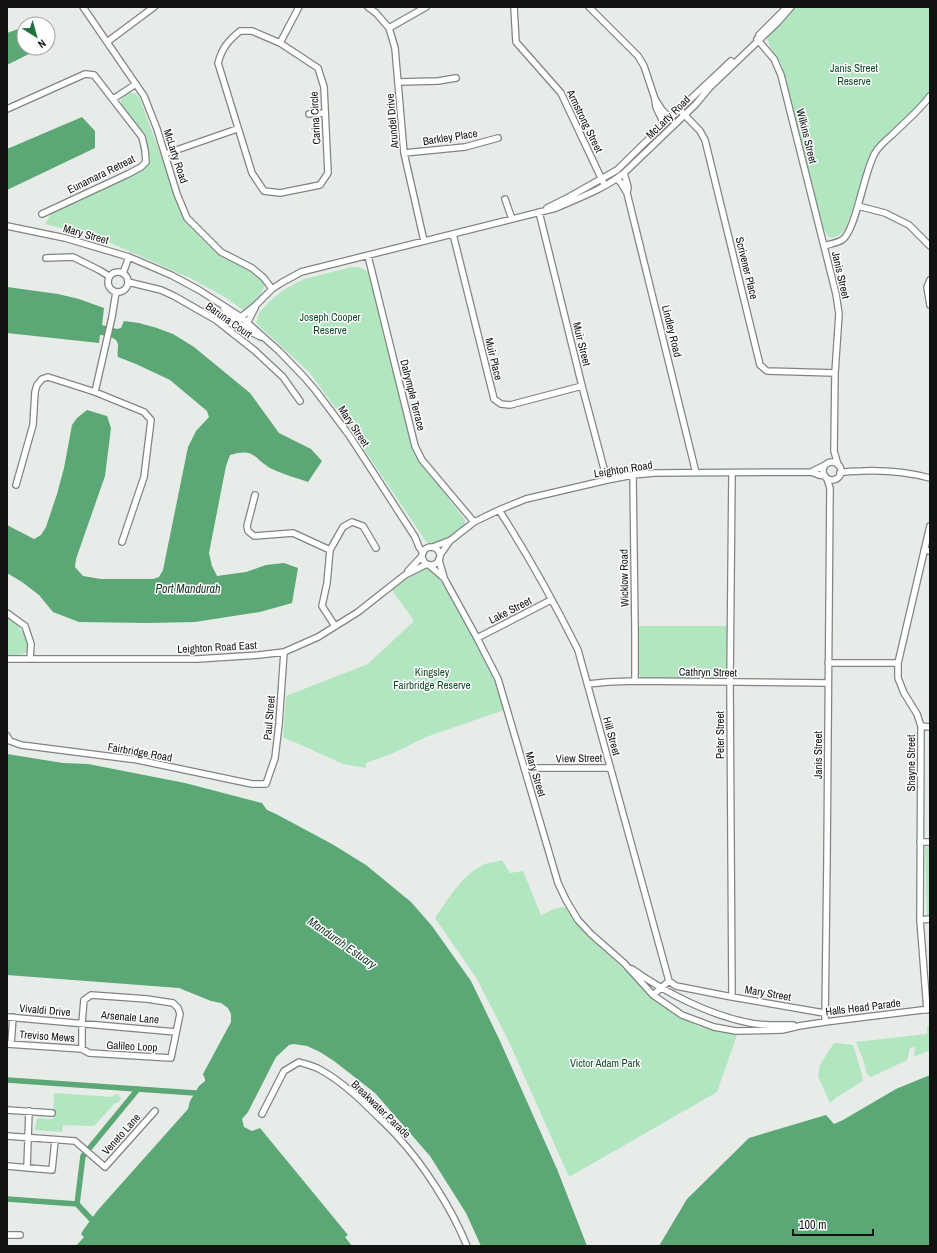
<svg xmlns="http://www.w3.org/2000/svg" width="937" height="1253" font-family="'Archivo Narrow',sans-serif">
<rect width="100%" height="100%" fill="#e7ece8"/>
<path fill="#b1e6c0" d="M 796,7 L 930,7 L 930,90 L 925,99 L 919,106 L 879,143 L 871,154 L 846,228 C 841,234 836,239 828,237 L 826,232 L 824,230 L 781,63 L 770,47 L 767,38 Z
M 128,92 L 136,94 L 140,99 L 184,218 L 203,240 L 214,250 L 224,258 L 236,263 L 261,278 L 265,284 C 263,293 252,307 243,310 L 223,296 L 192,279 L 97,237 L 45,224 L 52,212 L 148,162 L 145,138 L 121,107 L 121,100 Z
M 352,267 L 359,267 L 369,272 L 413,450 L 422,464 L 465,520 L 464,527 L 441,543 L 431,545 L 425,540 L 345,421 L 309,372 L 256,323 L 259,313 L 269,302 L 285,289 L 304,279 Z
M 424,568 L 431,569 L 434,572 C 443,584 451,598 458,612 C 478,644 494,673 504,710 L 426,737 L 391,754 L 366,763 L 366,768 L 343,764 L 283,737 L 286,696 L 368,664 L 414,621 L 392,590 L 414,574 Z
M 7,617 C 10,620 14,622 17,625 C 23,631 35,649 23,654 C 18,656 12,655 7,655 Z
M 638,626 L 727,626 L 726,676 L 720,680 L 644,679 L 641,677 L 637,671 Z
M 925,847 L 930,847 L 930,915 L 927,915 Z
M 502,860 L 510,873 L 523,871 L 541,915 L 556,908 L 565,907 L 587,935 L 631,976 L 649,996 L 681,1018 L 700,1027 L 737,1035 L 717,1092 L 569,1177 L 510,1044 L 477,979 L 435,918 C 447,900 463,874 483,865 C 489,862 496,862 502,860 Z
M 927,1026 L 930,1026 L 930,1050 L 914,1057 L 915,1047 L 910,1048 L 907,1060 L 871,1077 L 867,1074 L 863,1059 L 856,1042 L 927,1034 Z
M 834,1043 L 853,1045 L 861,1071 L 863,1081 L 837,1097 L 830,1103 L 818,1076 L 820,1065 Z
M 54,1093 L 112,1097 L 115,1094 L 119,1095 L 121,1099 L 118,1103 L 115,1103 L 94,1126 L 63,1125 L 62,1132 L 35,1130 L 37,1118 L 53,1119 Z"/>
<path fill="#5ca776" d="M 24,27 L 24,48 L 41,48 L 7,65 L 7,33 Z
M 82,117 L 95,131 L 95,148 L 7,190 L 7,149 Z
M 7,287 L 58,294 L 79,299 L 104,308 L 102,325 L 117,329 L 121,328 L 124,321 L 139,323 L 157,328 L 173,334 L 194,347 L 250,393 L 279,433 L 311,449 L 322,461 L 308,482 C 297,478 282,474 272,469 C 253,459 256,447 230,455 L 226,466 L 209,553 L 212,566 L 217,576 L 246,572 L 266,565 L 284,563 L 298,568 L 292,603 L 260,612 L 195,622 L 148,623 L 79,622 L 53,612 L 39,595 L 22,582 L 7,573 L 7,525 L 34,539 L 41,535 L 46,527 L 57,494 L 64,468 L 72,425 L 77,418 L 87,410 L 107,416 L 111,428 L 105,476 L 76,559 L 75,567 L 83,576 L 101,579 L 153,579 L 159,577 L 163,570 L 188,447 L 196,431 L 209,417 L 207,411 L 170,380 L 136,364 L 118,357 C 117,353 118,351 118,347 C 119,337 107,336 100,335 L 99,343 L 7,333 Z
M 7,754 L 63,763 L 88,764 L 185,783 L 262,803 L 267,810 L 276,814 L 332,844 L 366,865 L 411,902 L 432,926 L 471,981 L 500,1041 L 557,1169 L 587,1246 L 481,1246 L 466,1213 L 430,1156 L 375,1093 L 334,1061 L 320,1052 L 307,1046 L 294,1044 L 289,1045 L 276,1057 L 248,1112 L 242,1119 L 244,1127 L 252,1131 L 260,1128 L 348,1235 L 345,1237 L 352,1246 L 76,1246 L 84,1237 L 81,1234 L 84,1229 L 98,1210 L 188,1109 L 190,1101 L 199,1086 L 205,1081 L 205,1079 L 203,1074 L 231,1022 L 231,1014 L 228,1008 L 221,1003 L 211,1001 L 179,988 L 7,975 Z
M 930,1075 L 930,1246 L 659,1246 L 687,1199 L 749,1138 L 826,1115 L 834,1124 L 843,1120 L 896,1089 Z"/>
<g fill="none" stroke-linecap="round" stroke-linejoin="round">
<path stroke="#5ca776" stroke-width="5.5" d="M 7,1080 L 195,1093
M 7,1199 L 77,1204 L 91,1219
M 77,1204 L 83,1156 L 138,1089"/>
<defs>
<path id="minor" d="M 83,7 L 144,96 L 157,129 L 177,194 L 187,218 L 221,252 L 252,268 L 264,278 L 272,289
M 368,7 L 376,13 L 389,28 L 395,48 L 404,153 L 424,241
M 514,7 L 516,42 L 561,93 L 603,182
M 589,7 L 638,56 L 644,66 L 655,99 L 662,110 L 670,118
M 389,28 L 426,7
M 240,31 L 252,31 L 280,43 L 318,68 L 324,87 L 328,173 L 320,185 L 280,193 L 264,191 L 252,173 L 218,63 C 222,48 228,41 240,31 Z
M 759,35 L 784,10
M 757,39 L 774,59 L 781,75 L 836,294 L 839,314 L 835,373 L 834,451 L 838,465
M 107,42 L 154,7
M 280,43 L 299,7
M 398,82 L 438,81 L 456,78
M 113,99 L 136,84
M 655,100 L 656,107 L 664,124
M 7,109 L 85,74 L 94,75 L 142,137 L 145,150 L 146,162 L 141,167 L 128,174 L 42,214
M 679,109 L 700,131 L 705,140 L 760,365 L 767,371 L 835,373
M 309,114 L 325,113
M 404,153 L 465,147 L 498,138
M 165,154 L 237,129
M 624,173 L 628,187 L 627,193 L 696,473
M 617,179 L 621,183 L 627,193
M 505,199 L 512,219
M 858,206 L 885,213 L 909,225 L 930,246
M 547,208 L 569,197 L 617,170 L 664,124 L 731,61
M 539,212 L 582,386 L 607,480
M 7,226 L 65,238 L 129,257 L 171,275 L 199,290 L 241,317 L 279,351 L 304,377 L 316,391 L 349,435 L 415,537 L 419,547 L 423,553
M 453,234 L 494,399 L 501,404 L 510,405 L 582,386
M 824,246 C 830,244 837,243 842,240 C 856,231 864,171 875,153 C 879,146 886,140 892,135 C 905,122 919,111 930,96
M 368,256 L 415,446 L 422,460 L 474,522
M 46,258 L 73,257 L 99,270 L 109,276
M108 282a10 10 0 1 1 20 0a10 10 0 1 1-20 0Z
M 123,273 L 129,257
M 930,280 L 927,287 L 930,305
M 128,282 L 161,290 L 174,296 L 216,320 L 254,350 L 283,377 L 300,401
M 224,309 C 234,320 247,331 261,337
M 238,322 L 241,317 L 255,306 L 272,289 L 281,283 L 301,272 L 556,208 C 579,198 604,189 624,173 L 696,104 L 710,87 L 778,22 L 791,7
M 246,325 L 255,308
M 95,392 L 112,317 L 116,292
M823 471a9 9 0 1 1 18 0a9 9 0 1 1-18 0Z
M 811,472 L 819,475 L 825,476
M 732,473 L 730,683 L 732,997
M 840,473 C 847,471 855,471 862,471 C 886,470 907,472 930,478
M 633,475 L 635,629 L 635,681
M 16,485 L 33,425 L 35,392 L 37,385 L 42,379 L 48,377 L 95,392 L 144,412 L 151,420 L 144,477 L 122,542
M 255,495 L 247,526 L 248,531 L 254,536 L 293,533 L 330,550
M 499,510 C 528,555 554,602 578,650 L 669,981
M 433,547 L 451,540 L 474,522 L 499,510 L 526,499 L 607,480 L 633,475 L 654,473 L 811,472 L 825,465
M422 556a9 9 0 1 1 18 0a9 9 0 1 1-18 0Z
M 924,550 L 930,551
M 440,555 L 450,541
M 439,559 C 440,566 443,572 444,578 L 477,638 L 498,679 L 558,883 L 566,900 L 578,920 L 591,934 L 624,963 L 653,995 L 682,1015 L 714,1027 L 736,1031 L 782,1030 L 799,1026 L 825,1022 L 930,1009
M 429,565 L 444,578
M 408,571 L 422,556
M 7,613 L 25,626 L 31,644 L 30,659
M 335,626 L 322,606 L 327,583 L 330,550 L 343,527 L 352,522 L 363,526 L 376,548
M 477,638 L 551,600
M 7,659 L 197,659 L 259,655 L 284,652 L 318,637 L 358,612 L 405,575 L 427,564
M 828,663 L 898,663
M 588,684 L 608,682 L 635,681 L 828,683
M 921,726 L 930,727
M 7,736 L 10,741 L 21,745 L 138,760 L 252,784 L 266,784 L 275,758 L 279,724 L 284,652
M 524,768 L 610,768
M 920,842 L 930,842
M 920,920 L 930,919
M 632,969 C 666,993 709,1015 750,1023 C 764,1026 779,1025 793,1025
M 91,995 L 147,999 L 173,1003 L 178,1008 L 180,1014 L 171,1058 L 89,1053 L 82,1049 L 82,1023 L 84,1000 Z
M 653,995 L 669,981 L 676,986 L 732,997 L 824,1013
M 927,1010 L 920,920 L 921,726 L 917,714 L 904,693 L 898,678 L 898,663 L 930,526
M 7,1017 L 176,1032
M 825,1022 L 827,859 L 830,488 L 827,479
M 7,1044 L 82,1049
M 11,1044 L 13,1017
M 7,1110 L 52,1113
M 262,1114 L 284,1071 L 299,1062 C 305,1064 313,1066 319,1069 C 338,1079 356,1095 371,1110 C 380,1119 389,1127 397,1136 C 424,1165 452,1209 467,1246
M 7,1136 L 75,1141 L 105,1167 L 155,1111
M 7,1166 L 52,1170 L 55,1140
M 27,1168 L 29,1111
M 7,1235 L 20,1235"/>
</defs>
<use href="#minor" stroke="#808581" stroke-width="8"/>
<use href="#minor" stroke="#fff" stroke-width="5.5"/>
</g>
<g text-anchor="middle" stroke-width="3" stroke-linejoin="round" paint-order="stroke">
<g font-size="11" fill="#104a29" stroke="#fff">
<text x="854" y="72">Janis Street<tspan x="854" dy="13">Reserve</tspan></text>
<text x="330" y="321">Joseph Cooper<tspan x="330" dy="13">Reserve</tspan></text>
<text x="432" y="676">Kingsley<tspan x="432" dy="13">Fairbridge Reserve</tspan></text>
<text x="605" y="1067">Victor Adam Park</text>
</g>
<g font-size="11" fill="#111311" stroke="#fff">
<text transform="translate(668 117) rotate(-44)" y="4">McLarty Road</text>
<text transform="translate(315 118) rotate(-93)" y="4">Carina Circle</text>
<text transform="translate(392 121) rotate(-95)" y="4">Arundel Drive</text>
<text transform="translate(585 121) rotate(64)" y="4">Armstrong Street</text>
<text transform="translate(807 136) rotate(76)" y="4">Wilkins Street</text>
<text transform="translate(450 137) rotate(-9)" y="4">Barkley Place</text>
<text transform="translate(176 156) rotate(72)" y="4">McLarty Road</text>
<text transform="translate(101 174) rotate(-26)" y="4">Eunamara Retreat</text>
<text transform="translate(86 234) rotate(16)" y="4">Mary Street</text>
<text transform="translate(747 268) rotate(76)" y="4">Scrivener Place</text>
<text transform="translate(841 275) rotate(77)" y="4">Janis Street</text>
<text transform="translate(229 320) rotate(35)" y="4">Baruna Court</text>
<text transform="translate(672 331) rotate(76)" y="4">Lindley Road</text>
<text transform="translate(582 344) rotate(76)" y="4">Muir Street</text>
<text transform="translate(494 359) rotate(76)" y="4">Muir Place</text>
<text transform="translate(413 395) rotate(76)" y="4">Dalrymple Terrace</text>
<text transform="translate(354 426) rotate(56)" y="4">Mary Street</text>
<text transform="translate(623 469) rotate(-9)" y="4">Leighton Road</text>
<text transform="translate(624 578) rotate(-91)" y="4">Wicklow Road</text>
<text transform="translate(510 610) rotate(-27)" y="4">Lake Street</text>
<text transform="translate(217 647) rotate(-3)" y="4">Leighton Road East</text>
<text transform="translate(708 672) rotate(1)" y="4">Cathryn Street</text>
<text transform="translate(269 718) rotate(-85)" y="4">Paul Street</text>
<text transform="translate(720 735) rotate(-90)" y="4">Peter Street</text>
<text transform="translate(612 736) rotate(75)" y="4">Hill Street</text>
<text transform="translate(140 752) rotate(10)" y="4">Fairbridge Road</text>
<text transform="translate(818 755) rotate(-90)" y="4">Janis Street</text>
<text transform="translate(579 758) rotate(-1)" y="4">View Street</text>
<text transform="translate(911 763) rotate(-90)" y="4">Shayne Street</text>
<text transform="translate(536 774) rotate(73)" y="4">Mary Street</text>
<text transform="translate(768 993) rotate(10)" y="4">Mary Street</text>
<text transform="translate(863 1007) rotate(-7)" y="4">Halls Head Parade</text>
<text transform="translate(45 1010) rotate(5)" y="4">Vivaldi Drive</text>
<text transform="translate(130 1017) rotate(5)" y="4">Arsenale Lane</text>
<text transform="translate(47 1036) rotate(4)" y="4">Treviso Mews</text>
<text transform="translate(132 1046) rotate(3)" y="4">Galileo Loop</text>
<text transform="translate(381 1109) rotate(44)" y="4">Breakwater Parade</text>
<text transform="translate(121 1134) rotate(-48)" y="4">Veneto Lane</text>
</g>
<g font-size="12" font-style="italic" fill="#143520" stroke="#fff">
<text x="188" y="593">Port Mandurah</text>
<text transform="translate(342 943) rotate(35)" y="4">Mandurah Estuary</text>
</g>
</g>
<rect width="937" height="1253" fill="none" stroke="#111311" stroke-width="16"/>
<g transform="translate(36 36) rotate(143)"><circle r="19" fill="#ffffff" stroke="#a0a1a0"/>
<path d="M0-3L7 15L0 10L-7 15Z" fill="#1f7142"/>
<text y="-6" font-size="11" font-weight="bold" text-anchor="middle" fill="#111311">N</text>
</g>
<path d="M793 1229v6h80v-6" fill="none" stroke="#111311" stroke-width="2"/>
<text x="799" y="1229" font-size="12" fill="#111311" stroke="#ffffff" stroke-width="3" paint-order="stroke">100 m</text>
</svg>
